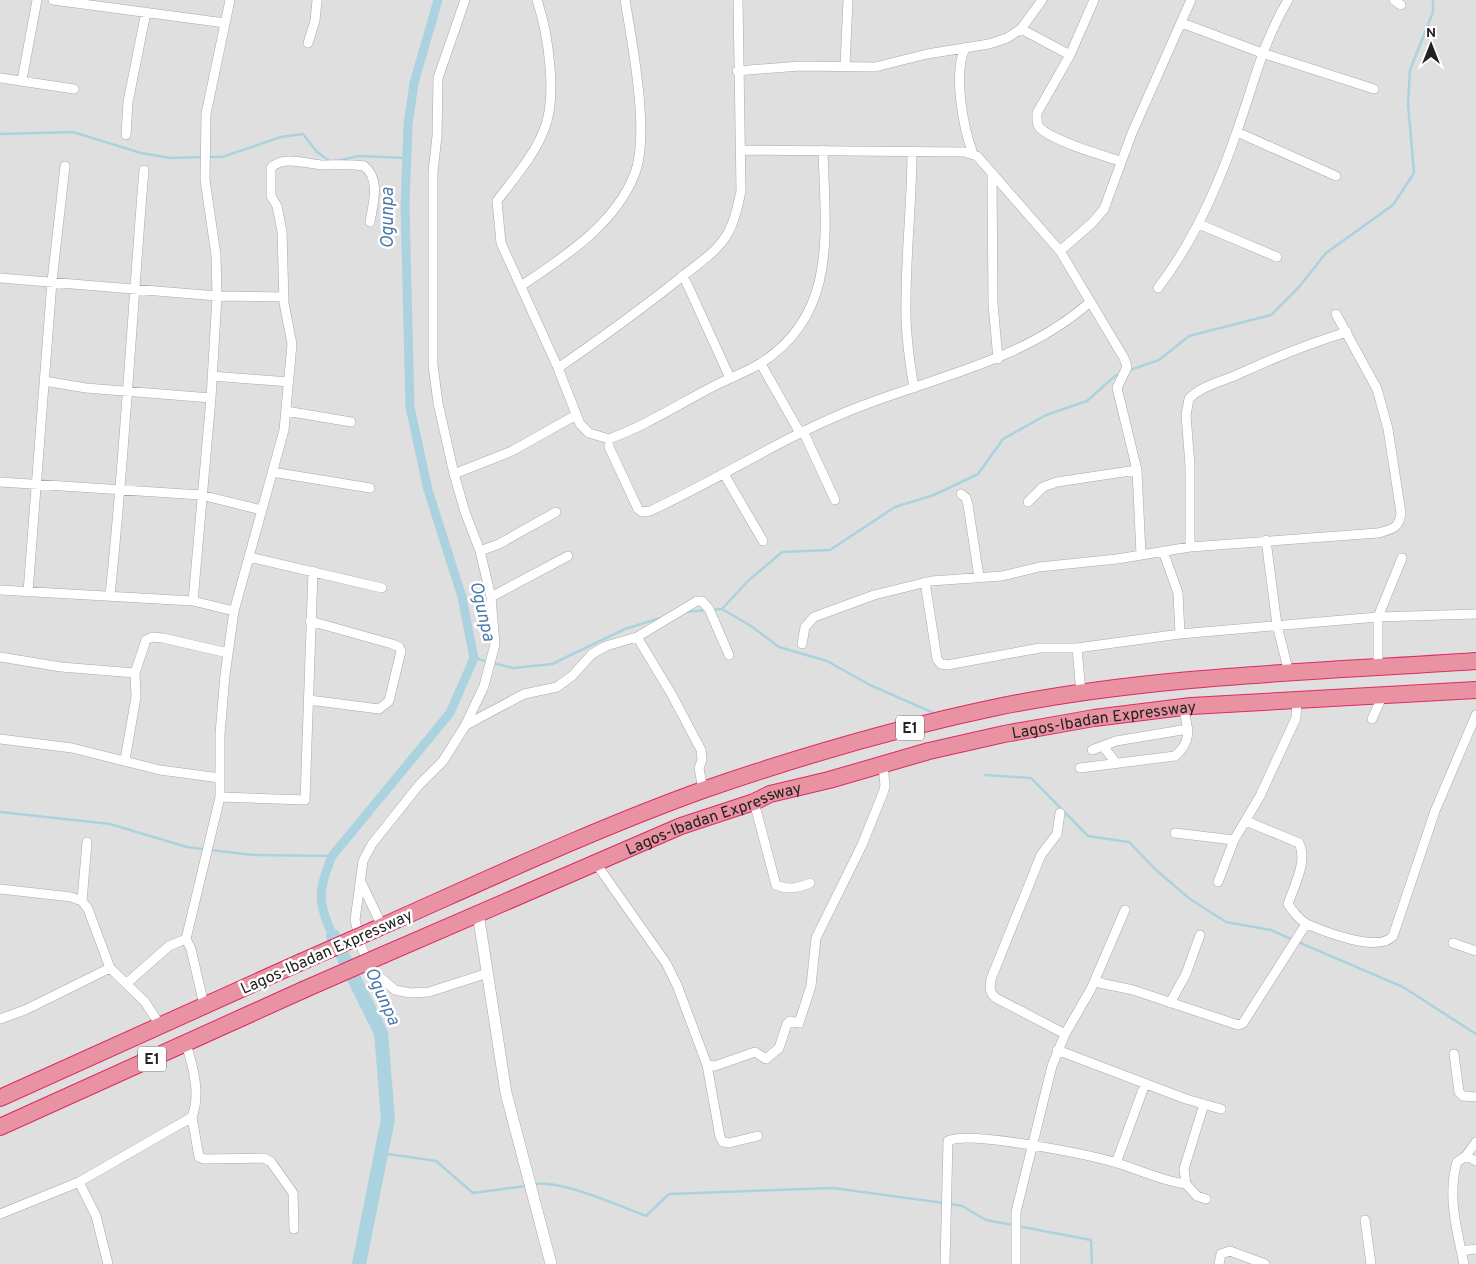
<svg xmlns="http://www.w3.org/2000/svg" width="1476" height="1264" font-family="Overpass,sans-serif">
<rect width="100%" height="100%" fill="#f2efe9"/>
<path fill="#e0dfdf" d="M 0,0 L 1476,0 L 1476,1264 L 0,1264 Z"/>
<g fill="none" stroke-linecap="round" stroke-linejoin="round">
<path stroke="#aad3df" stroke-width="2.5" d="M 0,134 L 73,132 L 141,153 L 170,158 L 202,157
M 208,157 L 222,157 L 281,137 L 303,134 L 317,152 L 331,162
M 337,161 L 358,156 L 408,158
M 1127,371 L 1159,360 L 1189,336 L 1271,315 L 1299,287 L 1326,253 L 1393,205 L 1414,173 L 1408,103 L 1410,70 L 1433,12 L 1433,0
M 722,609 L 751,626 L 779,647 L 827,661 L 870,685 L 936,714
M 712,610 L 722,609 L 748,581 L 782,552 L 830,550 L 895,507 L 934,495 L 978,474 L 1003,439 L 1046,415 L 1087,401 L 1115,376 L 1122,373
M 685,612 L 707,610
M 474,658 L 513,668 L 552,664 L 625,629 L 660,618
M 985,775 L 1031,778 L 1088,836 L 1129,842 L 1156,870 L 1190,899 L 1226,922 L 1271,930 L 1293,940
M 0,812 L 110,824 L 187,847 L 204,849
M 210,850 L 253,855 L 332,856
M 1298,942 L 1403,987 L 1476,1034
M 381,1153 L 436,1161 L 473,1193 L 526,1186
M 534,1184 C 560,1179 619,1206 646,1216 L 669,1194 L 833,1188 L 944,1203
M 950,1204 L 962,1206 L 986,1220 L 1091,1240 L 1092,1264"/>
<path stroke="#aad3df" stroke-width="9" d="M 333,936 C 317,902 318,890 332,856 L 450,713 L 474,658 L 462,597 L 428,490 L 410,407 L 405,205 L 408,124 L 414,83 L 438,0"/>
<path stroke="#aad3df" stroke-width="14" d="M 333,936 L 381,1033 L 388,1119 L 359,1264"/>
<defs>
<path id="minor" d="M 53,0 L 225,23
M 465,0 L 438,78 L 437,136 L 433,172 L 433,365 L 438,403 L 454,474 L 465,512 L 480,551 L 491,597 L 495,644 L 484,686 L 465,726 L 443,761 L 419,785 L 372,844 L 363,861 L 355,920 L 362,949 L 374,972 L 395,990 L 410,993 L 429,992 L 488,973
M 537,0 C 548,33 558,97 544,130 C 534,156 514,178 497,201 L 501,243 L 558,368 L 580,424 L 589,433 L 609,439 C 645,426 679,404 714,386 C 729,378 747,372 761,363 C 839,313 825,230 823,150
M 1094,0 L 1070,55 L 1037,113 C 1037,118 1036,124 1040,128 C 1053,141 1101,155 1120,161
M 1394,0 L 1401,5
M 1182,23 L 1262,53 L 1374,89
M 1021,29 L 1070,55
M 308,43 L 315,21 L 317,0
M 965,48 C 953,74 963,127 973,154
M 845,65 L 848,0
M 737,71 L 800,66 L 875,67 L 927,54 L 989,44 L 1007,38 L 1021,29 L 1042,0
M 0,78 L 74,89
M 22,80 L 37,0
M 1237,132 L 1336,176
M 126,135 L 128,102 L 146,12
M 741,150 L 964,152 L 977,156 L 1060,251 L 1124,358 L 1127,367 L 1117,388 L 1137,470 L 1141,554
M 912,151 C 912,201 906,251 906,301 C 905,330 909,359 914,388
M 992,175 L 993,304 L 998,359
M 1199,224 L 1277,257
M 1060,251 L 1092,223 L 1104,209 L 1132,133 L 1191,0
M 683,275 L 730,378
M 0,278 L 217,296 L 284,297
M 521,286 C 564,257 616,224 635,173 C 650,134 632,42 625,0
M 1158,288 C 1194,241 1218,187 1237,131 C 1254,84 1262,44 1288,0
M 761,364 L 800,433
M 558,368 C 600,339 640,310 679,279 C 696,265 719,251 729,231 C 736,218 738,204 741,191 L 738,0
M 212,376 L 289,382
M 44,381 L 86,388 L 211,398
M 286,411 L 351,422
M 803,431 L 835,500
M 609,439 L 609,447 L 638,509 L 642,512 L 650,511 C 722,478 789,433 864,405 C 942,375 1026,359 1090,302
M 272,472 L 370,488
M 454,474 L 512,451 L 576,415
M 724,474 L 763,541
M 0,482 L 201,495 L 262,510
M 961,494 L 966,498 L 968,505 L 979,577
M 1028,502 L 1043,487 L 1057,482 L 1137,470
M 1266,540 L 1277,625 L 1289,673
M 1190,547 L 1190,466 L 1186,415 L 1189,399 C 1201,385 1225,381 1241,373 C 1276,357 1310,343 1347,332
M 480,551 L 499,544 L 556,512
M 1163,551 L 1178,593 L 1180,634
M 249,557 L 382,588
M 925,582 L 937,659 L 941,664 L 947,665 L 1040,648 L 1077,648 L 1180,634 L 1378,617 L 1476,614
M 0,590 L 193,601 L 234,611
M 28,592 L 52,281 L 65,166
M 110,595 C 125,454 132,312 144,170
M 491,597 L 568,556
M 193,601 L 211,398 L 217,296 L 216,255 L 205,180 L 206,114 L 230,0
M 637,637 L 672,695 L 701,750 L 702,760 L 699,768 L 703,790
M 802,644 L 805,627 L 814,617 L 874,595 L 931,581 L 1002,576 L 1039,567 L 1117,559 L 1190,547 L 1378,533 C 1392,529 1399,529 1401,513 L 1388,429 L 1377,389 L 1336,314
M 1077,648 L 1081,693
M 0,657 L 61,667 L 135,673
M 1378,668 L 1378,617 L 1402,558
M 309,700 L 379,709 L 389,701 L 401,651 L 399,647 L 392,644 L 310,621
M 1372,719 L 1383,695
M 466,725 L 524,694 L 557,687 L 572,676 L 592,654 L 606,646 L 637,637 L 697,601 L 702,601 L 709,609 L 729,655
M 0,739 L 72,748 L 160,770 L 220,778
M 1103,746 L 1116,763
M 1092,750 L 1116,741 L 1188,729
M 125,760 L 136,697 L 135,673 L 146,640 L 152,637 L 163,638 L 228,653
M 1080,768 L 1175,756 C 1193,741 1188,728 1183,707
M 220,797 L 305,800 L 313,571
M 754,802 L 776,885 C 788,890 798,888 810,883
M 1060,813 L 1057,834 L 1041,855 L 991,979 C 990,988 989,992 996,998 L 1065,1034
M 1246,821 L 1299,843 C 1308,861 1294,886 1288,904 C 1292,911 1301,921 1307,924 C 1325,932 1379,953 1393,936 L 1435,811 L 1476,715
M 1175,833 L 1234,840
M 87,842 L 82,901 L 88,909 L 110,968 L 145,1002 L 160,1025
M 595,862 L 666,963 L 677,985 L 707,1065 L 720,1137 L 723,1142 L 729,1143 L 758,1136
M 361,882 L 382,926
M 1218,882 L 1234,840 L 1260,796 L 1296,718 L 1297,698
M 0,889 L 71,897 L 82,901
M 1453,943 L 1476,951
M 1095,982 L 1133,990 L 1238,1025 L 1243,1023 L 1306,924
M 127,983 L 169,946 L 186,939
M 1170,1003 L 1186,974 L 1200,935
M 204,1005 L 191,949 L 186,939 L 220,797 L 220,734 L 225,675 L 234,611 L 284,430 L 292,344 L 284,303 L 282,231 L 277,206 L 271,196 L 271,168 C 283,154 309,165 324,165 C 338,165 351,164 364,166 C 381,179 373,204 370,222
M 0,1019 L 25,1010 L 110,968
M 1057,1050 L 1186,1099 L 1221,1109
M 1454,1054 L 1459,1092 L 1463,1096 L 1476,1097
M 707,1065 L 715,1066 L 755,1052 L 766,1059 L 779,1048 L 787,1024 L 790,1021 L 799,1023 L 811,986 L 816,938 L 862,845 L 883,793 L 885,786 L 883,764
M 192,1117 L 199,1157 L 204,1159 L 264,1158 L 271,1162 L 293,1193 L 294,1229
M 1466,1156 L 1476,1161
M 1116,1163 L 1145,1084
M 79,1182 L 96,1216 L 108,1264
M 1186,1184 L 1197,1196 L 1206,1199
M 0,1214 L 79,1182 L 192,1117 C 201,1094 193,1066 186,1044
M 1365,1220 L 1371,1264
M 1461,1251 L 1476,1249
M 945,1264 L 948,1141 C 969,1130 1090,1155 1117,1163 C 1140,1170 1162,1181 1186,1184 L 1184,1169 L 1204,1104
M 1016,1264 L 1016,1212 L 1052,1066 L 1065,1034 L 1091,989 L 1125,910
M 1219,1264 L 1221,1254 L 1230,1251 L 1265,1264
M 1464,1264 C 1457,1231 1447,1195 1457,1162 L 1466,1156 L 1476,1142"/>
<path id="tertiary" d="M 478,913 L 506,1093 L 551,1264"/>
<g id="motorway">
<path d="M 376,929 C 484,881 592,830 703,790 C 801,756 901,727 1002,706 C 1157,675 1318,672 1476,661"/>
<path id="s1" d="M 383,955 L 681,826 L 754,802 L 770,794 L 829,780 L 929,751 L 1004,734 L 1094,718 L 1191,706 L 1476,690"/>
<path d="M 0,1098 L 301,962"/>
<path d="M 0,1127 L 303,990"/>
</g>
</defs>
<use href="#minor" stroke="#a9a9a9" stroke-width="10"/>
<use href="#tertiary" stroke="#a9a9a9" stroke-width="12"/>
<use href="#motorway" stroke="#dc2a67" stroke-width="18"/>
<use href="#minor" stroke="#fff" stroke-width="9"/>
<use href="#tertiary" stroke="#fff" stroke-width="11"/>
<use href="#motorway" stroke="#e892a2" stroke-width="16"/>
<defs>
<path id="motorway-bridge" d="M 301,962 L 376,929
M 303,990 L 383,955"/>
</defs>
<use href="#motorway-bridge" stroke="#dc2a67" stroke-width="18" stroke-linecap="butt"/>
<use href="#motorway-bridge" stroke="#e892a2" stroke-width="16"/>
</g>
<g text-anchor="middle" stroke-width="5" stroke-linejoin="round" paint-order="stroke">
<g fill="#fff" stroke="#646464" stroke-width="1">
<rect x="896" y="715.5" width="28" height="25" rx="4"/>
<rect x="138" y="1046.5" width="28" height="25" rx="4"/>
</g>
<g font-size="15" font-weight="bold" fill="#222">
<text x="910" y="733">E1</text>
<text x="152" y="1064">E1</text>
</g>
<g font-size="16" fill="#222" stroke="#fff">
<text dy="6" stroke="none"><textPath href="#s1" startOffset="762">Lagos-Ibadan Expressway</textPath></text>
<text dy="6" stroke="none"><textPath href="#s1" startOffset="358">Lagos-Ibadan Expressway</textPath></text>
<text transform="translate(326 951) rotate(-24)" y="6">Lagos-Ibadan Expressway</text>
</g>
<g font-size="18" font-style="italic" fill="#4a7aab" stroke="#fff">
<text transform="translate(387 218) rotate(-90)" y="6">Ogunpa</text>
<text transform="translate(483 611) rotate(77)" y="6">Ogunpa</text>
<text transform="translate(383 996) rotate(66)" y="6">Ogunpa</text>
</g>
</g>
<g transform="translate(1431 45)" stroke="#ffffff" stroke-width="4" paint-order="stroke">
<path d="M0-4L9 19L0 12L-9 19Z" fill="#222222"/>
<text y="-8" font-size="14" font-weight="bold" text-anchor="middle" fill="#222222">N</text>
</g>
</svg>
